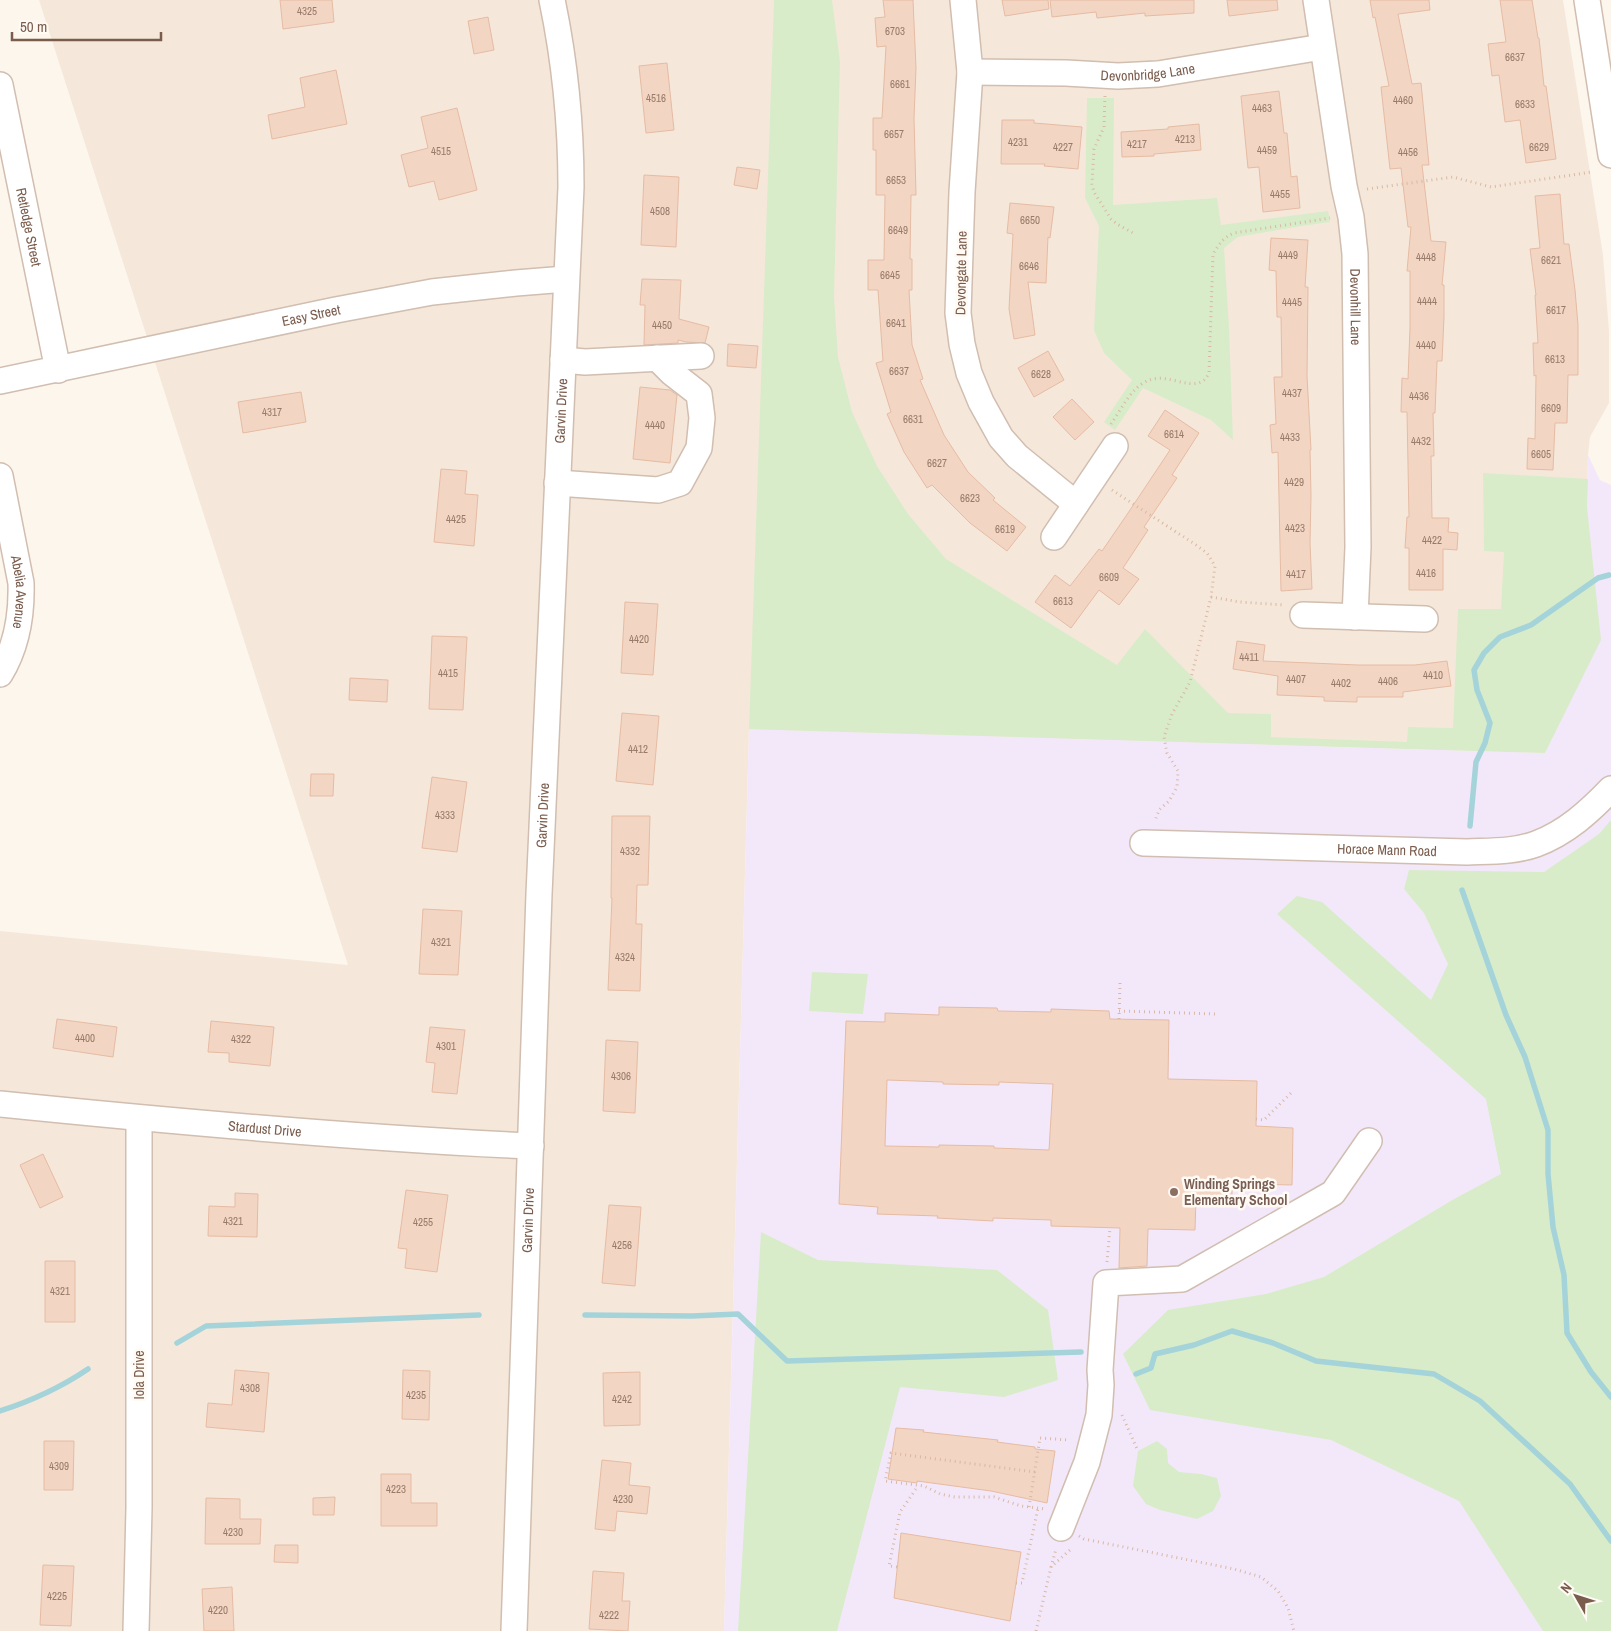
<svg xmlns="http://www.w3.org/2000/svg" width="1611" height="1631" font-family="'Archivo Narrow',sans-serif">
<rect width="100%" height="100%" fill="#fdf6ec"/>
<path fill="#f5e8da" d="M 39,0 L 1563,0 L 1603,255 L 1609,331 L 1609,403 L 1590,437 L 1588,455 L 1587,507 L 1545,753 L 749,730 L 724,1631 L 0,1631 L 0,931 L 348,965 Z"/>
<path fill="#f3e8fa" d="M 1588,455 L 1600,480 L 1611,485 L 1611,1631 L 724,1631 L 749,729 L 1545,753 L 1587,507 Z"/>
<path fill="#d8ecc9" d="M 774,0 L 832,0 L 840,62 L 834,297 L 838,357 L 852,412 L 877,466 L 908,514 L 946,559 L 1117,665 L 1145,629 L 1228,713 L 1271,714 L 1271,737 L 1407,742 L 1408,727 L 1453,728 L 1458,609 L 1501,609 L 1504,552 L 1484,551 L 1483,473 L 1588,479 L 1587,507 L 1601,640 L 1545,753 L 749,729 Z
M 1087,98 L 1114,98 L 1113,205 L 1217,198 L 1221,225 L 1328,211 L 1330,222 L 1301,226 L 1238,237 L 1224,248 L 1229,327 L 1233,440 L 1211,420 L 1143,388 L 1115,430 L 1104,422 L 1132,380 L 1104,353 L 1094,330 L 1099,226 L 1085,198 Z
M 1611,820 L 1611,1631 L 1543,1631 L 1459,1501 L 1331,1440 L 1150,1410 L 1123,1354 L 1168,1310 L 1266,1294 L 1324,1277 L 1454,1199 L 1501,1174 L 1486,1099 L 1277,914 L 1297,896 L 1322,902 L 1431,1000 L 1448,964 L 1424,913 L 1404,889 L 1409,870 L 1544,872 L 1599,834 Z
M 812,972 L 868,974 L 863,1014 L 809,1011 Z
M 761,1232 L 818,1260 L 997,1270 L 1048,1310 L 1058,1380 L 1004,1397 L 900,1387 L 837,1631 L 738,1631 Z
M 1157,1441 L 1167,1449 L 1168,1463 L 1179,1472 L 1201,1474 L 1217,1478 L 1221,1496 L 1213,1511 L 1197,1519 L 1160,1510 L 1146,1504 L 1133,1486 L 1138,1451 Z"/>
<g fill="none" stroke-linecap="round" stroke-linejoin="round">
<path stroke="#a5d3da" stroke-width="5.5" d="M 1470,826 L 1476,762 L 1485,743 L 1490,723 L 1477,690 L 1474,670 L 1484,653 L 1500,637 L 1531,625 L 1598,578 L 1609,575
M 1462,890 L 1506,1015 L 1525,1057 L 1548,1130 L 1548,1174 L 1553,1227 L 1564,1275 L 1567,1333 L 1591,1372 L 1611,1397
M 585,1315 L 692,1316 L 738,1314 L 787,1361 L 1081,1352
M 177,1343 L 206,1326 L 479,1315
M 1136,1374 L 1151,1368 L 1155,1354 L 1194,1345 L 1232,1331 L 1273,1343 L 1316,1361 L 1434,1374 L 1480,1401 L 1570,1484 L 1611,1541
M 0,1411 C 31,1401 60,1388 88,1369"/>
</g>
<path fill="#f3d5c3" stroke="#e6bba3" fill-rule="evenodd" d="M 280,0 L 332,0 L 334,22 L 283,29 Z
M 883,0 L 913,0 L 916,68 L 914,118 L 916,195 L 911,195 L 910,259 L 912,259 L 912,290 L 909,290 L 912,345 L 923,379 L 920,380 L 944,435 L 968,472 L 995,498 L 993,500 L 1026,527 L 1007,551 L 970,523 L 932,485 L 927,488 L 904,452 L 887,414 L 891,412 L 876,363 L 883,361 L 878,290 L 868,290 L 868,260 L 884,260 L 885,195 L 876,195 L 876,150 L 873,150 L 873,118 L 882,118 L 886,46 L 877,47 L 875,18 L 885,17 Z
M 1002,0 L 1048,0 L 1049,9 L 1005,16 Z
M 1050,0 L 1194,0 L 1194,13 L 1145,16 L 1145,13 L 1097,18 L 1096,12 L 1052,17 Z
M 1227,0 L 1277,0 L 1278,10 L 1229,16 Z
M 1370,0 L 1429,0 L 1430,10 L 1398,14 L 1412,84 L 1421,83 L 1429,165 L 1422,165 L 1431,241 L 1446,242 L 1442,285 L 1444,285 L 1444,317 L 1442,361 L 1437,361 L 1435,413 L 1433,413 L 1434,456 L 1431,456 L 1432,518 L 1449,518 L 1448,532 L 1458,533 L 1457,550 L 1443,549 L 1443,590 L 1409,590 L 1409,548 L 1405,548 L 1407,517 L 1409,517 L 1407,412 L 1401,412 L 1402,378 L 1408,379 L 1410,328 L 1410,271 L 1407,271 L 1411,227 L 1408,227 L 1401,168 L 1390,169 L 1381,87 L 1389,86 L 1375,17 L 1373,18 Z
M 1500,0 L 1532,0 L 1538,38 L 1539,38 L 1544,86 L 1546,86 L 1556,159 L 1526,163 L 1520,120 L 1505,122 L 1499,75 L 1492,76 L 1488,44 L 1506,42 Z
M 488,17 L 494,50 L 474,54 L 468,21 Z
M 667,63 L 674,130 L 646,133 L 639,66 Z
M 336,70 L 347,124 L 272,139 L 268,115 L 305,107 L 300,78 Z
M 1279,91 L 1284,133 L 1287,133 L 1291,177 L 1297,176 L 1300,208 L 1263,212 L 1259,167 L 1248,168 L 1241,96 Z
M 457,108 L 477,190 L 439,200 L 434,181 L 409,187 L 401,155 L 428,148 L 421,117 Z
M 1002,120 L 1034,120 L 1034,123 L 1082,127 L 1078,169 L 1044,166 L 1045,164 L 1001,164 Z
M 1199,124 L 1201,150 L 1154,154 L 1154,156 L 1122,157 L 1121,132 L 1168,129 L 1168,127 Z
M 737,167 L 760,170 L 757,189 L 734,185 Z
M 644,175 L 679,177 L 676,247 L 641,245 Z
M 1560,194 L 1564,244 L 1569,244 L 1575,290 L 1578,325 L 1578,375 L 1568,375 L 1567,423 L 1555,423 L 1553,470 L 1527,469 L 1528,438 L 1535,439 L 1536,375 L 1534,376 L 1533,343 L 1538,343 L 1535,295 L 1536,295 L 1530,249 L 1540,248 L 1535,196 Z
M 1010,203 L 1054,207 L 1050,238 L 1048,237 L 1046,283 L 1028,282 L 1035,335 L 1014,339 L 1009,309 L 1013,234 L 1007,233 Z
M 1271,238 L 1308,240 L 1305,287 L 1308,287 L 1307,376 L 1311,450 L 1310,450 L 1311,496 L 1310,543 L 1312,589 L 1281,591 L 1278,452 L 1272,453 L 1270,425 L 1276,424 L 1274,377 L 1282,377 L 1281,317 L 1277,317 L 1276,271 L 1269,270 Z
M 642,279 L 681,280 L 679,319 L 709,327 L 705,343 L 686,342 L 678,340 L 678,343 L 644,345 L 645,305 L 640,305 Z
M 728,344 L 758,346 L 756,368 L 727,366 Z
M 1048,351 L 1064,380 L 1034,397 L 1018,368 Z
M 640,387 L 670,390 L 677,395 L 670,463 L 633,459 Z
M 301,392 L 306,422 L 243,433 L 238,402 Z
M 1072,399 L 1094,422 L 1075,440 L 1053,417 Z
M 1165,410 L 1199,433 L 1172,475 L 1177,478 L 1144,527 L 1148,530 L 1123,568 L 1139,579 L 1119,605 L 1099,590 L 1071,628 L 1035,602 L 1055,575 L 1070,586 L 1099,549 L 1102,551 L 1126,516 L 1170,450 L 1148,436 Z
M 441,469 L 467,471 L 465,494 L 478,495 L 474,546 L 434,542 Z
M 625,602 L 658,604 L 653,675 L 621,673 Z
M 432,636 L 467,637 L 463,710 L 429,709 Z
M 1237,641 L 1265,645 L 1263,661 L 1358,665 L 1415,665 L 1447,661 L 1451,686 L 1403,692 L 1403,697 L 1357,697 L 1357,702 L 1324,701 L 1324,697 L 1277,695 L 1278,676 L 1233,669 Z
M 350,678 L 388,680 L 387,702 L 349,700 Z
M 622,713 L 659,716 L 653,785 L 616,781 Z
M 311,774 L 334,774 L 333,796 L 310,796 Z
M 432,777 L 467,782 L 457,852 L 422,848 Z
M 612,816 L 650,816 L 648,885 L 637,885 L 636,924 L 642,924 L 640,991 L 608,990 L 612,898 L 611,898 Z
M 423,909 L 462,911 L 458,975 L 419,974 Z
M 939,1007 L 997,1008 L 998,1011 L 1051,1012 L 1051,1009 L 1109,1011 L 1110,1019 L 1169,1020 L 1168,1079 L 1257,1081 L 1256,1126 L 1293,1128 L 1292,1185 L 1255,1184 L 1255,1190 L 1232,1190 L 1232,1198 L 1196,1198 L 1195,1230 L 1148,1229 L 1147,1266 L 1119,1268 L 1120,1228 L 1051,1226 L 1051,1220 L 993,1218 L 993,1221 L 937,1218 L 938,1216 L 877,1214 L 878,1207 L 839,1204 L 846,1021 L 885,1022 L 885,1013 L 939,1015 ZM 887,1080 L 943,1082 L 943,1084 L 999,1085 L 999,1082 L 1053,1084 L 1049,1150 L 994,1148 L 994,1146 L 939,1145 L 939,1147 L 885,1146 Z
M 57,1019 L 117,1027 L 113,1057 L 53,1048 Z
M 211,1021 L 274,1027 L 270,1066 L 229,1062 L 229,1053 L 208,1052 Z
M 430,1027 L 465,1030 L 457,1094 L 432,1092 L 435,1063 L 426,1062 Z
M 606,1040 L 638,1042 L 635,1113 L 603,1111 Z
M 43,1154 L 63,1197 L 40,1208 L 20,1165 Z
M 406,1190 L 448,1195 L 437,1272 L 405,1268 L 407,1249 L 398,1248 Z
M 235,1193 L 258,1194 L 257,1237 L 208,1236 L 209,1206 L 235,1207 Z
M 609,1205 L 641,1207 L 635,1286 L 602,1283 Z
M 45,1261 L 75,1261 L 75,1322 L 45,1322 Z
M 235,1370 L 269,1373 L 264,1432 L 206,1427 L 208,1403 L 232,1405 Z
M 403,1370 L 430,1371 L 429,1420 L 402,1419 Z
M 640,1372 L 640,1425 L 604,1426 L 603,1373 Z
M 896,1428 L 924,1430 L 923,1432 L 998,1440 L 997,1442 L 1035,1447 L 1035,1449 L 1055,1451 L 1047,1503 L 991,1491 L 917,1481 L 917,1483 L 888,1479 Z
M 44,1441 L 74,1441 L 73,1490 L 44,1490 Z
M 602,1460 L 631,1463 L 629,1485 L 650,1487 L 647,1514 L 617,1511 L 615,1531 L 595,1529 Z
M 381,1474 L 411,1474 L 411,1503 L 437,1503 L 437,1526 L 381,1526 Z
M 335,1497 L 334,1515 L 313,1515 L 313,1498 Z
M 206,1498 L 240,1499 L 240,1519 L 261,1519 L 260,1544 L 205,1544 Z
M 901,1533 L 1021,1552 L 1010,1621 L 894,1598 Z
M 275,1545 L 298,1545 L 298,1563 L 274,1562 Z
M 43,1565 L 74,1566 L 71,1626 L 40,1625 Z
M 593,1571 L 624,1573 L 622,1601 L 630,1601 L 628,1631 L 589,1629 Z
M 232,1587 L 234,1631 L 204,1631 L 202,1589 Z"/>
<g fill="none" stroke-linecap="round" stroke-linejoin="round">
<defs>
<g id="minor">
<path d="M 963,0 L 970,72 L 962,192 L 958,313 L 962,344 L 969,373 L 981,402 L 1001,438 L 1017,456 L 1076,504"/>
<path id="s1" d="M 1316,0 L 1344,186 L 1351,217 L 1355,254 L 1358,547 L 1355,617"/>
<path d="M 1587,0 L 1611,155"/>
<path id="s2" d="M 970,72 L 1066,73 L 1118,76 L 1158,74 L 1322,47"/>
<path id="s3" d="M 0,85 L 58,370"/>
<path d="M 563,360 L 585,362 L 701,356"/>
<path id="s4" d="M 0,381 L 336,310 L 432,292 L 516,283 L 566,279"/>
<path id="s5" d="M 0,476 L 21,583 C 22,616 17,646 0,674"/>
<path d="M 557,483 L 658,490 L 680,483 L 699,448 L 702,418 L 699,394 L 672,373 L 657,358"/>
<path d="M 1054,537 L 1115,446"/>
<path d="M 1303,615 L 1425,619"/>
<path id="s6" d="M 1143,843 L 1467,852 C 1490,851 1514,852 1536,844 C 1566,833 1590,811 1611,789"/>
<path id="s7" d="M 0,1104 C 177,1122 353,1138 531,1146"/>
<path d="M 1061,1528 L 1087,1462 L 1099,1415 L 1101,1385 L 1100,1370 L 1106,1283 L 1182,1279 L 1333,1193 L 1369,1141"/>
<path d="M 136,1631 L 139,1508 L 139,1118"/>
<path id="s8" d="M 514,1631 L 539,894 L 571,187 C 571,124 565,62 552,0"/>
</g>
</defs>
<use href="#minor" stroke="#d1beb0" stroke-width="28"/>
<path stroke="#d9b8a5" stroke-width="3" stroke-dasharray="1 4" stroke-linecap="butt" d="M 1105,96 L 1104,127 L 1094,149 L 1092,184 L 1094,192 L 1111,219 L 1117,224 L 1133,233
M 1367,189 L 1453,177 L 1491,187 L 1592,172
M 1111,424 C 1121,410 1130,390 1145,382 C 1164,371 1186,389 1201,382 C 1205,380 1207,377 1209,373 L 1213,254 C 1219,244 1223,238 1234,233 L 1330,218
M 1112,490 L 1196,545 L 1207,553 L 1215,566 L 1211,597 L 1190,682 L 1172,714 L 1164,737 L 1167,753 L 1178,771 L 1177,787 L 1169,801 L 1159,810 L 1155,821
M 1211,597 L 1240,602 L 1284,605
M 1119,1011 L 1216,1014
M 1119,1019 L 1120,983
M 1256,1119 L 1264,1120 L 1291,1093
M 1107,1262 L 1110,1228
M 1122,1415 L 1138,1451
M 1035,1472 L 891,1453 L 885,1481 L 924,1486 L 940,1494 L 955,1497 L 994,1497 L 1021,1506 L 1046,1509
M 1029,1507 L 1040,1438 L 1069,1440
M 1079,1536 L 1084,1539 L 1234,1569 L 1261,1577 L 1278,1591 L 1288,1608 L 1294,1631
M 897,1567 L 889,1566 L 900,1512 L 918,1486
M 1051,1567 L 1056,1549
M 1016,1583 L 1022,1583 L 1038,1508
M 1036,1631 L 1051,1567 L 1070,1550"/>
<use href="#minor" stroke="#fff" stroke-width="25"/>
</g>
<circle fill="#8d6e63" stroke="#fffaf3" stroke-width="2" cx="1174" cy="1192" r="5"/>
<g text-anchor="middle" stroke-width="5" stroke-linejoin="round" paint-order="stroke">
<g font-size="11" fill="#987a6a">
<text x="307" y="15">4325</text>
<text x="895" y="35">6703</text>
<text x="1515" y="61">6637</text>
<text x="900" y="88">6661</text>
<text x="656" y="102">4516</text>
<text x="1403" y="104">4460</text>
<text x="1525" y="108">6633</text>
<text x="1262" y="112">4463</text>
<text x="894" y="138">6657</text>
<text x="1185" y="143">4213</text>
<text x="1018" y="146">4231</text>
<text x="1137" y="148">4217</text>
<text x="1063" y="151">4227</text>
<text x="1539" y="151">6629</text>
<text x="1267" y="154">4459</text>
<text x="441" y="155">4515</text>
<text x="1408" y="156">4456</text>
<text x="896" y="184">6653</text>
<text x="1280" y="198">4455</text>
<text x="660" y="215">4508</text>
<text x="1030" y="224">6650</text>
<text x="898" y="234">6649</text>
<text x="1288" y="259">4449</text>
<text x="1426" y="261">4448</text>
<text x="1551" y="264">6621</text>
<text x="1029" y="270">6646</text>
<text x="890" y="279">6645</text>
<text x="1427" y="305">4444</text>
<text x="1292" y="306">4445</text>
<text x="1556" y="314">6617</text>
<text x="896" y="327">6641</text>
<text x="662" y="329">4450</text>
<text x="1426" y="349">4440</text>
<text x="1555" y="363">6613</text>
<text x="899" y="375">6637</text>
<text x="1041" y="378">6628</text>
<text x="1292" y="397">4437</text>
<text x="1419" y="400">4436</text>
<text x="1551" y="412">6609</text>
<text x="272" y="416">4317</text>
<text x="913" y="423">6631</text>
<text x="655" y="429">4440</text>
<text x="1174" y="438">6614</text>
<text x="1290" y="441">4433</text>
<text x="1421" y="445">4432</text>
<text x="1541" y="458">6605</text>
<text x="937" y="467">6627</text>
<text x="1294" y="486">4429</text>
<text x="970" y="502">6623</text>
<text x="456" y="523">4425</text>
<text x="1295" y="532">4423</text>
<text x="1005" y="533">6619</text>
<text x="1432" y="544">4422</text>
<text x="1426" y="577">4416</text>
<text x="1296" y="578">4417</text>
<text x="1109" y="581">6609</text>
<text x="1063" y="605">6613</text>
<text x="639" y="643">4420</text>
<text x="1249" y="661">4411</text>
<text x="448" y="677">4415</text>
<text x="1433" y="679">4410</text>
<text x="1296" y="683">4407</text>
<text x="1388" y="685">4406</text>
<text x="1341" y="687">4402</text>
<text x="638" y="753">4412</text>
<text x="445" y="819">4333</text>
<text x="630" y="855">4332</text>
<text x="441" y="946">4321</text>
<text x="625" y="961">4324</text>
<text x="85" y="1042">4400</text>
<text x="241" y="1043">4322</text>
<text x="446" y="1050">4301</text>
<text x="621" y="1080">4306</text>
<text x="233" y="1225">4321</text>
<text x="423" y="1226">4255</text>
<text x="622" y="1249">4256</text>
<text x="60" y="1295">4321</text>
<text x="250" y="1392">4308</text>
<text x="416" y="1399">4235</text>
<text x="622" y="1403">4242</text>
<text x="59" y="1470">4309</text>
<text x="396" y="1493">4223</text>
<text x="623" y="1503">4230</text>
<text x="233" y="1536">4230</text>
<text x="57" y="1600">4225</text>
<text x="218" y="1614">4220</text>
<text x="609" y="1619">4222</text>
</g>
<g font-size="14" fill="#7a5c4d" stroke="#fffaf3">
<text dy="5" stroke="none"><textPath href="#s2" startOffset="178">Devonbridge Lane</textPath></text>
<text dy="5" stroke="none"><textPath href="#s3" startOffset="145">Retledge Street</textPath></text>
<text transform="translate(961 273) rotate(-89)" y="5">Devongate Lane</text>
<text dy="5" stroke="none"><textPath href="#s1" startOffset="310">Devonhill Lane</textPath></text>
<text dy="5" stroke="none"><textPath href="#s4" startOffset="318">Easy Street</textPath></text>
<text dy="5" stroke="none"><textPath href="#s8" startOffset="1221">Garvin Drive</textPath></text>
<text dy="5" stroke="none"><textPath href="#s5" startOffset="118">Abelia Avenue</textPath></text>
<text dy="5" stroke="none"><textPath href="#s8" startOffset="816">Garvin Drive</textPath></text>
<text dy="5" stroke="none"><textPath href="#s6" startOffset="244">Horace Mann Road</textPath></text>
<text dy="5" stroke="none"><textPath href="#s7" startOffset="266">Stardust Drive</textPath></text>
<text dy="5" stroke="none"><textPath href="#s8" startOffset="411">Garvin Drive</textPath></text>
<text transform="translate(139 1375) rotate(-90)" y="5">Iola Drive</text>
</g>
<g font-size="14" font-weight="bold" fill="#785e54" stroke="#fffaf3" text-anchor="start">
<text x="1184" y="1189">Winding Springs<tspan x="1184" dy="16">Elementary School</tspan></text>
</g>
</g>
<g transform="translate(1576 1596) rotate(309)" stroke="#fffaf3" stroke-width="4" paint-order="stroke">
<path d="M0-4L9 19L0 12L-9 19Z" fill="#7a5c4d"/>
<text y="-8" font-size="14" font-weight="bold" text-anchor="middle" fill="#7a5c4d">N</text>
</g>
<path d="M12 32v8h149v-8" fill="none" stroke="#7a5c4d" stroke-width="2.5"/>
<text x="20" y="32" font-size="15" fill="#7a5c4d" stroke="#fffaf3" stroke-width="4" paint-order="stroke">50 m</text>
</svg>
